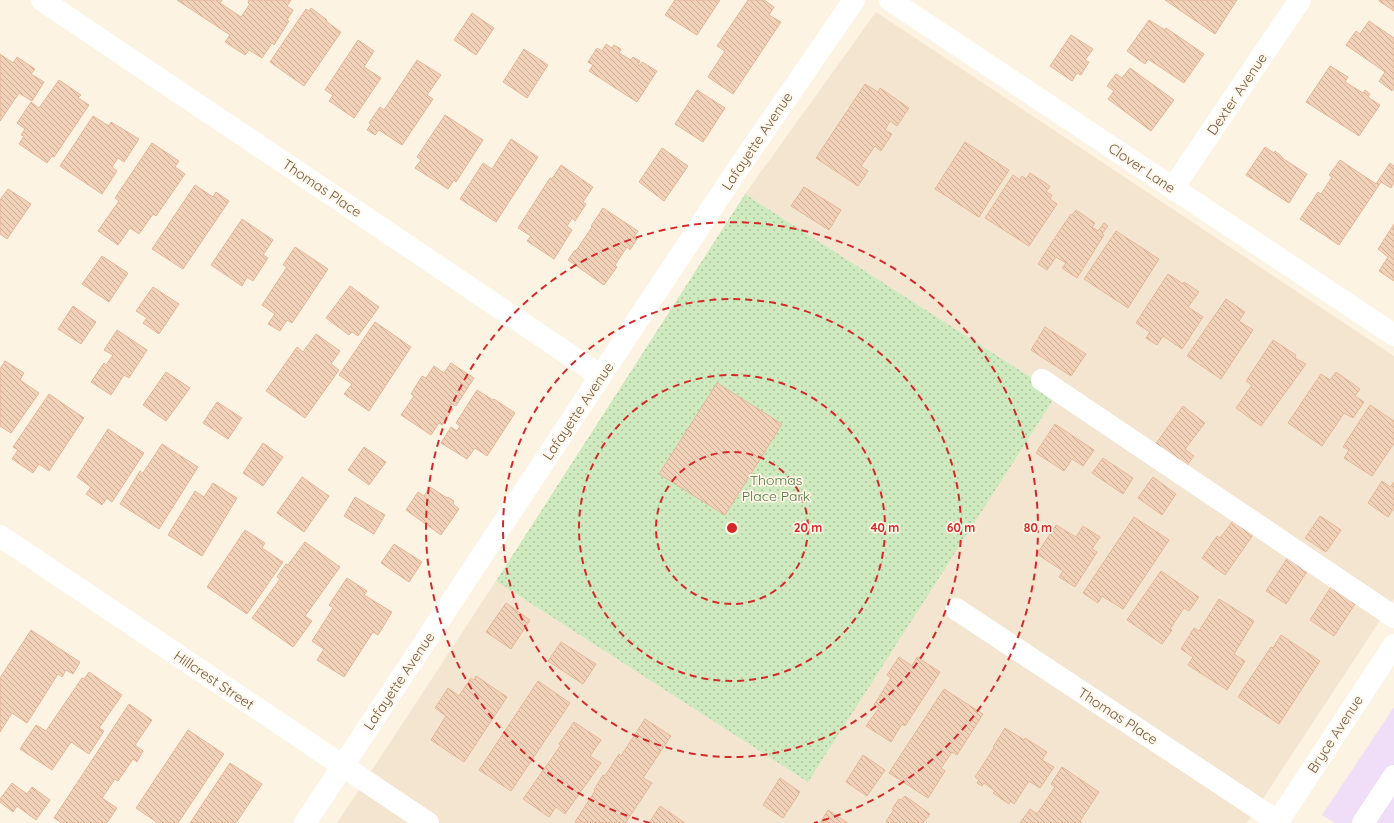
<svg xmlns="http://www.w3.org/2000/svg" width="1394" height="823" font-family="Quicksand,sans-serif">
<defs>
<pattern id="park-dots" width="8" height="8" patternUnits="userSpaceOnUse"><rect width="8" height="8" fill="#d0eac0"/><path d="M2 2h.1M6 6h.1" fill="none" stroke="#adc19e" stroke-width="1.8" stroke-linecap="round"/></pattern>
<pattern id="building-back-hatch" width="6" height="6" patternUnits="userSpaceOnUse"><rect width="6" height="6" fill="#f2d1b9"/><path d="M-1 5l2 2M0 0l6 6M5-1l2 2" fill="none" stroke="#c9ad98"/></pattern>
</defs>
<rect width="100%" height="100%" fill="#fdf3e2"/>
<path fill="#f4e5d0" d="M 876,12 L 1394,356 L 1394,599 L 1247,823 L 337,823 L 496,581 L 807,781 L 1057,394 L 745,194 Z"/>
<path fill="#f0def9" d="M 1394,707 L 1394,823 L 1335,823 L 1322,815 Z"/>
<path fill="url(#park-dots)" d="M 745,194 L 1057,394 L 808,782 L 496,581 Z"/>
<path fill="url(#building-back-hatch)" stroke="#e5b899" d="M 177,0 L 222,0 L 220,3 L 241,17 L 250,4 L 248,3 L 249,0 L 291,0 L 287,6 L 293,10 L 287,20 L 289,21 L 274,45 L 272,43 L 262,58 L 249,50 L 245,55 L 225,42 L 230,35 Z
M 675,0 L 720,0 L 697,35 L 665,15 Z
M 748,0 L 764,0 L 774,7 L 769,15 L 781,22 L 733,94 L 708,77 L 725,51 L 717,46 Z
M 1165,0 L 1237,0 L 1215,34 Z
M 1379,0 L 1394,0 L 1394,11 L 1379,1 Z
M 311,8 L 327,20 L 326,21 L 341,32 L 304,86 L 270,62 L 306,9 L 309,11 Z
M 472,13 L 494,28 L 476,55 L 454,40 Z
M 1149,20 L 1165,30 L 1166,28 L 1204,54 L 1184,83 L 1148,59 L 1145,64 L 1127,51 Z
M 1369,21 L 1394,38 L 1394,88 L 1392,91 L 1379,81 L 1385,72 L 1346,45 L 1356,31 L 1360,34 Z
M 1071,35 L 1093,49 L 1085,60 L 1089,62 L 1081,75 L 1077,73 L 1072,81 L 1050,66 Z
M 358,40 L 374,51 L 364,67 L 381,78 L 354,118 L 329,101 L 333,95 L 325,90 Z
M 606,44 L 612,48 L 614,45 L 621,49 L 619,53 L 631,60 L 633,57 L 640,61 L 638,65 L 639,66 L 642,62 L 657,71 L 637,102 L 589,71 L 593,65 L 588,62 L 597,48 L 602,51 Z
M 524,49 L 548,65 L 527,98 L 503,82 Z
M 0,54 L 13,63 L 17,57 L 35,69 L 31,74 L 44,82 L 32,101 L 19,93 L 0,121 Z
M 417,60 L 441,75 L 427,95 L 433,99 L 402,145 L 379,130 L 375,135 L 367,130 L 371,124 L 369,123 L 380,107 L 384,110 Z
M 1330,66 L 1348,77 L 1345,82 L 1363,93 L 1365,90 L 1370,94 L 1368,97 L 1380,105 L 1359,136 L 1306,102 Z
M 1130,68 L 1174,100 L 1151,131 L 1108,99 L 1114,91 L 1107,86 L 1116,74 L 1122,78 Z
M 59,80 L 81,95 L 78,98 L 89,105 L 54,157 L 52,156 L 47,163 L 19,144 L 24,136 L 21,135 L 25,129 L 17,123 L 31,102 L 39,108 Z
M 865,84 L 878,92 L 880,88 L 909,108 L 897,126 L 890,121 L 885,130 L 892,134 L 881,151 L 875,146 L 861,166 L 868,171 L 858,186 L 816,158 Z
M 697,90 L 725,108 L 703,142 L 675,124 Z
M 445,115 L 483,140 L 456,182 L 454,180 L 448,189 L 415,168 L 421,160 L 417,157 Z
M 93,116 L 109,126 L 111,122 L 139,139 L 124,162 L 118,158 L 112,167 L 117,171 L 102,194 L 60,166 Z
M 511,139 L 538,157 L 496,222 L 460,199 L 483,163 L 492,169 Z
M 965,142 L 1009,170 L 979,217 L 935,189 Z
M 152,143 L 179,161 L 175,167 L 185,174 L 156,216 L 153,214 L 139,234 L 130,228 L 118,245 L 98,231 L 119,201 L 115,198 Z
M 1265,147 L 1274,153 L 1275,151 L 1282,157 L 1282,158 L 1307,174 L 1289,203 L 1246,175 Z
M 662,148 L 688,166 L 664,201 L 639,182 Z
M 1340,160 L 1376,184 L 1390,163 L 1394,166 L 1394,182 L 1391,188 L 1381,182 L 1339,245 L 1300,219 L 1318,192 L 1321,194 L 1332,177 L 1329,175 Z
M 561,165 L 593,187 L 583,202 L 586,204 L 575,221 L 572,218 L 567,226 L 572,230 L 554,259 L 527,241 L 531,236 L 518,228 L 550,178 L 552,179 Z
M 1030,173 L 1050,186 L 1046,192 L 1052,195 L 1050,199 L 1057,204 L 1029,246 L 985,218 L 1013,175 L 1020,180 L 1022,176 L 1026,179 Z
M 195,185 L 213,197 L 216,192 L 229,201 L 183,269 L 152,249 Z
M 804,187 L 841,210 L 829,230 L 791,206 Z
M 8,189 L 31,204 L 7,239 L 0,234 L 0,200 Z
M 603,208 L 638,231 L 634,237 L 637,239 L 630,250 L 627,247 L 615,265 L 617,267 L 604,285 L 568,260 L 575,250 L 576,251 L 592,227 L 591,226 Z
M 1076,210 L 1095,223 L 1092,227 L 1098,231 L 1104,223 L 1108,226 L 1102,234 L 1104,235 L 1077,278 L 1062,268 L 1066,263 L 1056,257 L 1047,270 L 1038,264 L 1060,230 L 1071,214 L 1072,215 Z
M 242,219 L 273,240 L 263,255 L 268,258 L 253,281 L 247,277 L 242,286 L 211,265 Z
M 1394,224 L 1394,281 L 1379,271 L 1388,257 L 1378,249 Z
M 1116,231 L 1159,259 L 1128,308 L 1084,279 Z
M 295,247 L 328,269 L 292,323 L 287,320 L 280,331 L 268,324 L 275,314 L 262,305 L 287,267 L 283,265 Z
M 102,256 L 128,273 L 109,302 L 82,284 Z
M 1168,274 L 1183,284 L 1184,282 L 1199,292 L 1188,307 L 1203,317 L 1182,349 L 1163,336 L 1157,345 L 1146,338 L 1150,332 L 1136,323 Z
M 350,286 L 379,307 L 358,336 L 352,332 L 349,335 L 326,318 Z
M 153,287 L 179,304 L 159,334 L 143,323 L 147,318 L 136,311 Z
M 1226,299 L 1245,312 L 1239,321 L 1253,330 L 1221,379 L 1187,356 Z
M 73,306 L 96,322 L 81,344 L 58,329 Z
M 375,322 L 411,347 L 369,411 L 344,394 L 352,384 L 339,375 Z
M 1045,327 L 1086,354 L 1071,376 L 1031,350 Z
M 117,330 L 147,350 L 129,378 L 124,375 L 111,395 L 91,382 L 104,363 L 106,365 L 113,355 L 104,350 Z
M 316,334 L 340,351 L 331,364 L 339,370 L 305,418 L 266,391 L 297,347 L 303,352 Z
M 1273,340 L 1296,355 L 1295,358 L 1306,364 L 1261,426 L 1236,408 L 1252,385 L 1246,381 Z
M 5,361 L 24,373 L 20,380 L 39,393 L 11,433 L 0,426 L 0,369 Z
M 451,363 L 474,378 L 456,406 L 452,404 L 450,407 L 453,409 L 442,425 L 439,423 L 431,435 L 401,415 L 414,396 L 411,394 L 422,376 L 426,378 L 434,366 L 444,373 Z
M 166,372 L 190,388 L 166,421 L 143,405 Z
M 1336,372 L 1360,389 L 1355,396 L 1364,402 L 1353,418 L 1344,413 L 1322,446 L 1288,423 L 1321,374 L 1330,380 Z
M 717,383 L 782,424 L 725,515 L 659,474 Z
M 477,390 L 493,400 L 494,399 L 515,413 L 487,456 L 475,448 L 467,459 L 441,443 L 451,427 L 457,431 L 460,426 L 456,423 Z
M 49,394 L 84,418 L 49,471 L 39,464 L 33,473 L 12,459 L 18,450 L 13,447 Z
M 217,402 L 242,418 L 228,439 L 203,423 Z
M 1370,405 L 1394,421 L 1394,443 L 1372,476 L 1344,458 L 1349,450 L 1343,447 Z
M 1183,406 L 1205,423 L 1185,449 L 1194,456 L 1187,465 L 1155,445 Z
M 1055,424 L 1094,450 L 1083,466 L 1072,459 L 1064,471 L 1036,453 Z
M 108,429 L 144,453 L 112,502 L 107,498 L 102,505 L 86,494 L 91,487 L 77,477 Z
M 263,443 L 283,457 L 263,486 L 243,473 Z
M 162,444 L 198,467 L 159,529 L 120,504 L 140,471 L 143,473 Z
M 364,447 L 386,462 L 369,485 L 348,470 Z
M 1103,458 L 1133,478 L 1123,494 L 1092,473 Z
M 302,477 L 329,496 L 304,532 L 277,513 Z
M 1153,477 L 1176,494 L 1162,515 L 1138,498 Z
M 1382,481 L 1390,487 L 1394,482 L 1394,508 L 1388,517 L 1368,503 Z
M 213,483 L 237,498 L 202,556 L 168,535 L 195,491 L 204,497 Z
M 430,487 L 447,498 L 448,497 L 454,501 L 453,504 L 459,509 L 441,535 L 406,510 L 418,492 L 424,496 Z
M 355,497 L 385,515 L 374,534 L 344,516 Z
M 1320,516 L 1341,530 L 1326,552 L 1305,538 Z
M 1134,517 L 1169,540 L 1123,609 L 1102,596 L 1098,603 L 1083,593 Z
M 1233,521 L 1253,535 L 1225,575 L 1202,558 L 1217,536 L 1220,538 Z
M 1056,525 L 1076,537 L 1083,526 L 1100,537 L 1092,549 L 1097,552 L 1075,587 L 1059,577 L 1063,571 L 1037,554 Z
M 245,530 L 265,543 L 262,548 L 283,562 L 247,614 L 207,587 Z
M 305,542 L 340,567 L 305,616 L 312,621 L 293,647 L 252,618 L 280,579 L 277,577 L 286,564 L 288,565 Z
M 394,544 L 422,562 L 409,582 L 381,563 Z
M 1288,557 L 1308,570 L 1286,604 L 1266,591 Z
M 1161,571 L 1199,597 L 1189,611 L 1184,608 L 1170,629 L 1172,630 L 1162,644 L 1127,620 Z
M 347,578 L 367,591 L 364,595 L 392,612 L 378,635 L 373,632 L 344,677 L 317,660 L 324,649 L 312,641 L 333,608 L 329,605 Z
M 1334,582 L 1359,598 L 1334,636 L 1310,620 Z
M 1219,599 L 1254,621 L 1234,654 L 1245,661 L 1227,690 L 1188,665 L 1193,657 L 1181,649 L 1194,628 L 1199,631 Z
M 506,603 L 530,620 L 511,649 L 486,632 Z
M 31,630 L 80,662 L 73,674 L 66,670 L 62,677 L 58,674 L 27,723 L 12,713 L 0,732 L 0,678 Z
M 1281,635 L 1320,661 L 1279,724 L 1238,697 L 1271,647 L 1273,648 Z
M 561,642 L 596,664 L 583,684 L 548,661 Z
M 899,657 L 912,666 L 917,657 L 940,672 L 905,726 L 902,724 L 891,742 L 866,726 L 879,708 L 874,705 L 891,678 L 887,675 Z
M 89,672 L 122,695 L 99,728 L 104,731 L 89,754 L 71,742 L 52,770 L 20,749 L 36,725 L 46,731 L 82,678 L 84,679 Z
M 476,676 L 507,697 L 464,762 L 431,740 L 446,716 L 435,708 L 448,688 L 459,696 L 471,678 L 474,680 Z
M 538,681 L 570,703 L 511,791 L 479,770 Z
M 944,689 L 983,714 L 957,755 L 952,752 L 941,768 L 945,771 L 928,798 L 889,773 Z
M 129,704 L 152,720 L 135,745 L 143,751 L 137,762 L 133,759 L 118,781 L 115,779 L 102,798 L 117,808 L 107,823 L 62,823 L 54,818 Z
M 645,719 L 671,736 L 643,778 L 652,783 L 626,822 L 627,823 L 575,822 L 595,791 L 594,790 L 603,775 L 605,776 L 619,754 L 621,756 Z
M 574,722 L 601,740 L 590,756 L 601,763 L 565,814 L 556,807 L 549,817 L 523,799 L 561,745 L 559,744 Z
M 1005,728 L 1024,740 L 1025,738 L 1047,752 L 1042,760 L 1054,767 L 1040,788 L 1029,781 L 1014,804 L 1010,801 L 1009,804 L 993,793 L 995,791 L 984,783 L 982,786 L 977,783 L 979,780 L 975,777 L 994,748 L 993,747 Z
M 188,730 L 224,754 L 178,823 L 158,823 L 136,808 Z
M 863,755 L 885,770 L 867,796 L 846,782 Z
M 230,763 L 262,784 L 236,823 L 190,823 Z
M 1062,767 L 1099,792 L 1080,821 L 1082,823 L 1020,823 L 1030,809 L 1037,814 L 1055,787 L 1051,784 Z
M 780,778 L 800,792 L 783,818 L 763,805 Z
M 12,783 L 27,794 L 32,787 L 50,800 L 36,820 L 17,806 L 13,812 L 0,802 L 0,799 Z
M 905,796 L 930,814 L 923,823 L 888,823 L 886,821 L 894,810 L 892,809 L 899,799 L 901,800 Z
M 660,806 L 685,823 L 649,823 Z
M 828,810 L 848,823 L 820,823 Z"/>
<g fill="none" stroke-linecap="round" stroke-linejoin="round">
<path stroke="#fff" stroke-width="22" d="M 42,0 L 601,376
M 890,0 L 1394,335
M 1173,188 L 1300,0
M 1042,380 L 1394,617
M 0,536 L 428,823
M 956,609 L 1280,823
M 305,823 L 733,176 L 854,0
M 1277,823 L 1394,645
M 1363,823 L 1394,776"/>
</g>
<g fill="none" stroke="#d62828" stroke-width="2" stroke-dasharray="7 5">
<circle cx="732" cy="528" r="76"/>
<circle cx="732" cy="528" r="153"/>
<circle cx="732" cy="528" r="229"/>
<path d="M650 823A306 306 0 1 1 814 823"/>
</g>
<g text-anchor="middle" stroke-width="3.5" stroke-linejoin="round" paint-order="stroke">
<g font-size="14" fill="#745948" stroke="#fff7e8">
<text transform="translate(1237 94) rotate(-56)" y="5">Dexter Avenue</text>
<text transform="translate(757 141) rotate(-56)" y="5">Lafayette Avenue</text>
<text transform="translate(1142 168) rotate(34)" y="5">Clover Lane</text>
<text transform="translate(322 188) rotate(34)" y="5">Thomas Place</text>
<text transform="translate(578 411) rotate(-56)" y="5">Lafayette Avenue</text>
<text transform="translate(214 680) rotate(34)" y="5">Hillcrest Street</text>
<text transform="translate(399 681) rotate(-56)" y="5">Lafayette Avenue</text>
<text transform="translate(1118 716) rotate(33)" y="5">Thomas Place</text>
<text transform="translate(1335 734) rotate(-57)" y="5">Bryce Avenue</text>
</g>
<g font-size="14" fill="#507a40" stroke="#fff7e8">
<text x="776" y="485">Thomas<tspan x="776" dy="16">Place Park</tspan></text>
</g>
</g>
<circle cx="732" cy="528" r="6" fill="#d62828" stroke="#fff7e8" stroke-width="2"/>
<g font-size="12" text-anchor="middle" font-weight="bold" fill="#d62828" stroke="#fff7e8" stroke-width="3.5" stroke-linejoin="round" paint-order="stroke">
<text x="808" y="532">20 m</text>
<text x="885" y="532">40 m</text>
<text x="961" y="532">60 m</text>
<text x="1038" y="532">80 m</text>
</g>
</svg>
